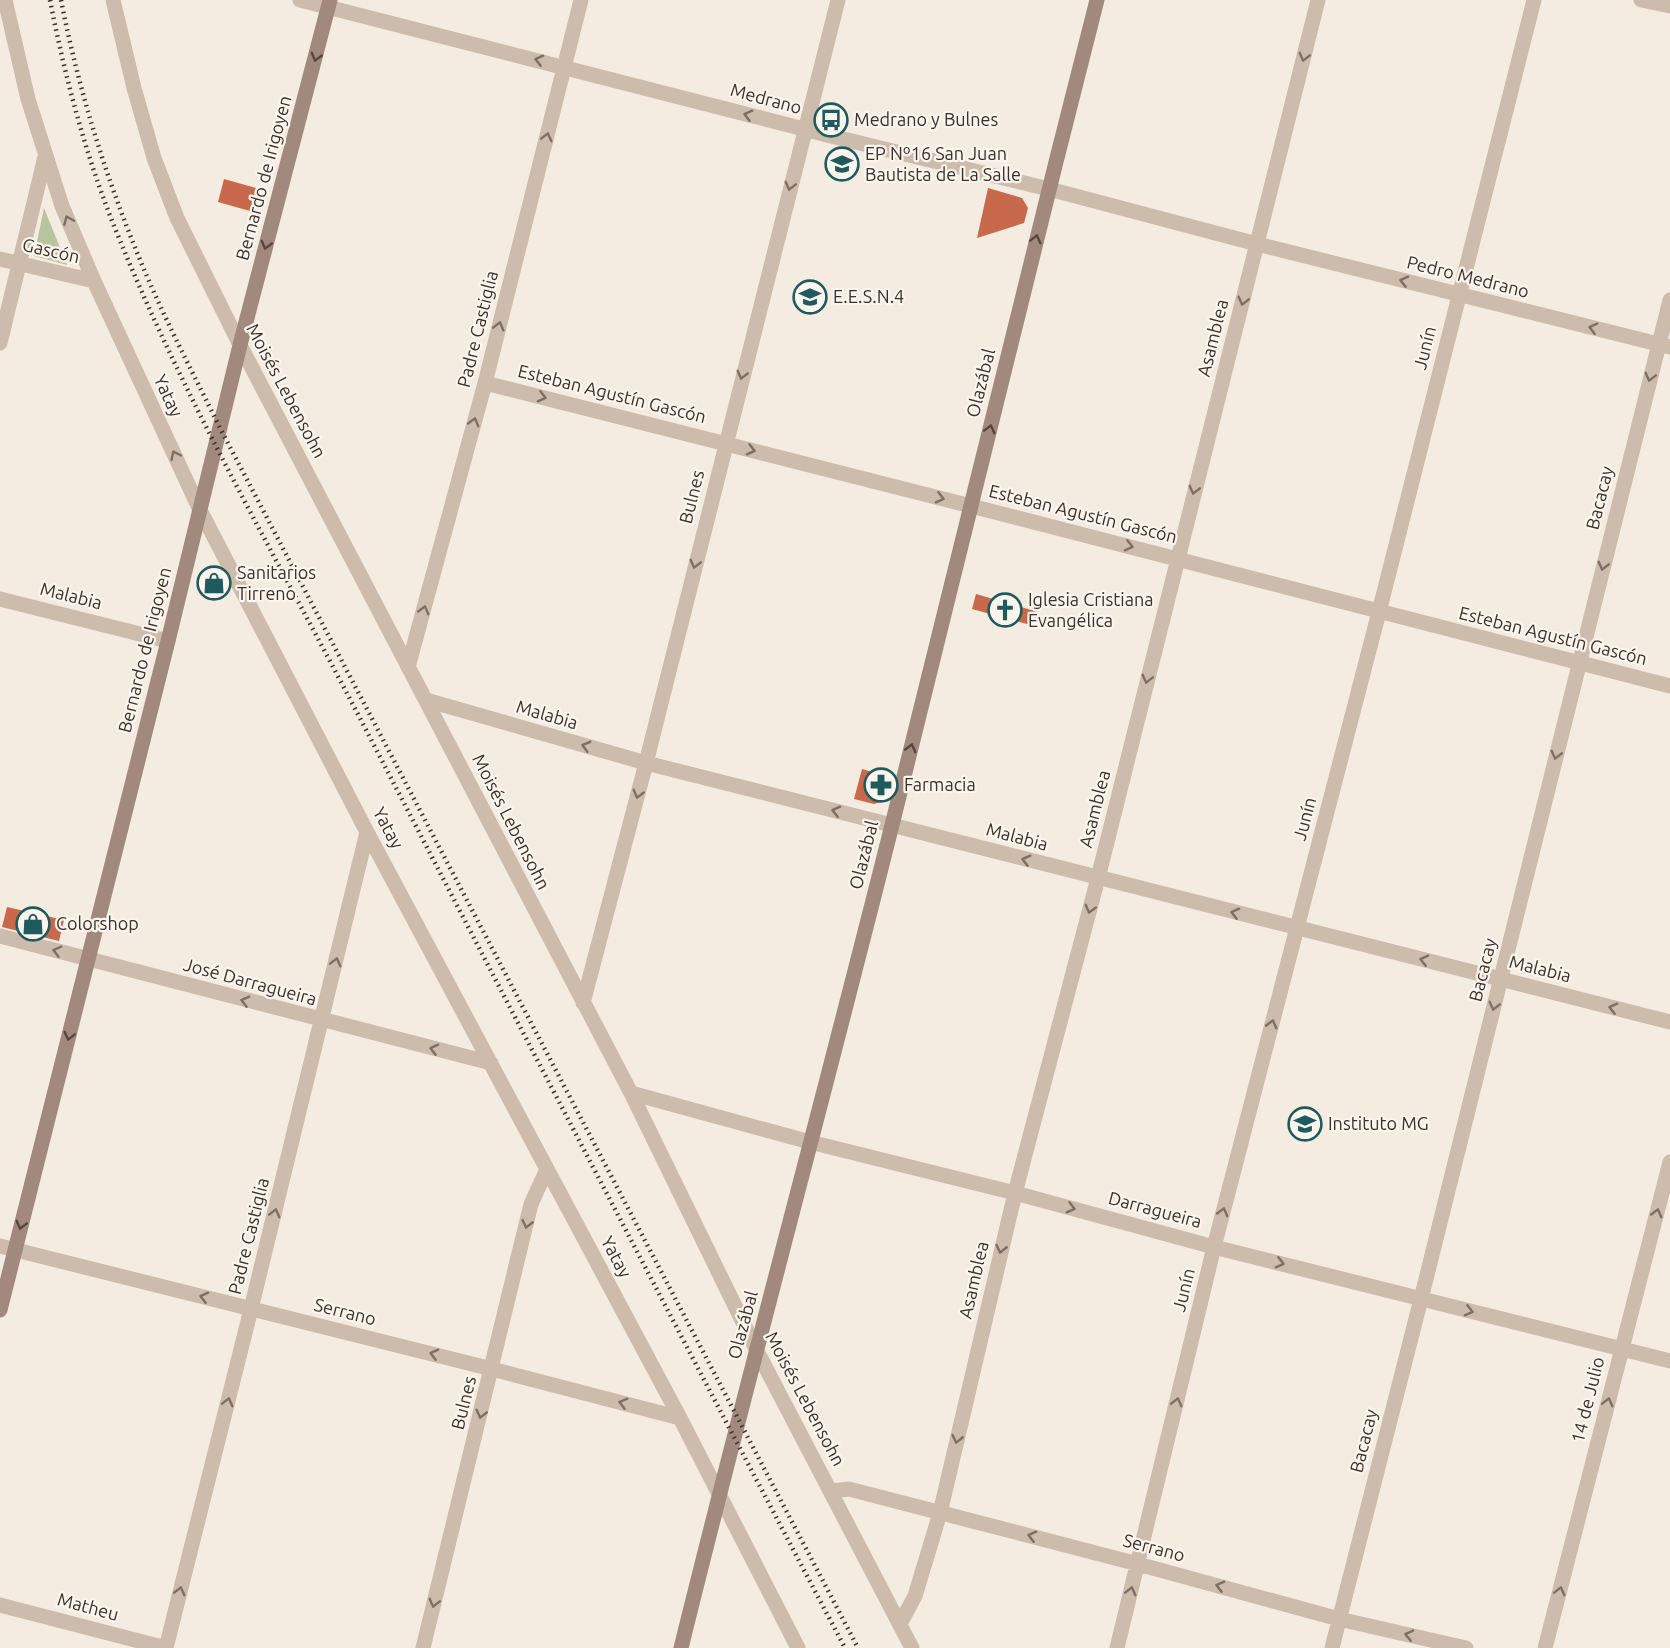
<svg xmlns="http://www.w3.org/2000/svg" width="1670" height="1648" font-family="Ubuntu,sans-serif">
<rect width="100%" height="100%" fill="#f4ebe1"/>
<path fill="#b8c4a0" d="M 44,208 L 67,265 L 34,256 Z"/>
<path fill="#c8694b" d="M 224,179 L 256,188 L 250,211 L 218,202 Z
M 988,188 L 1022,198 L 1028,208 L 1024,223 L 977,238 Z
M 976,594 L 1038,612 L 1034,626 L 972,609 Z
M 862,769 L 890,777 L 884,801 L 874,804 L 854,799 Z
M 7,907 L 64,920 L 59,941 L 2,927 Z"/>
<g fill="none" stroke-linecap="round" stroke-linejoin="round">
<path stroke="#cdbbac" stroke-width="15" d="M 5,0 L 28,99 L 62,206 L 94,281 L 199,508 L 367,832 L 680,1418 L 798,1648
M 113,0 L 134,88 L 154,158 L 177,218 L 240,345 L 631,1093 L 757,1351 L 912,1648
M 300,0 L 827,135 L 1049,189 L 1257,244 L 1670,347
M 1641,0 L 1670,6
M 0,259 L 94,281
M 0,343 L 45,157
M 485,383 L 971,506 L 1670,686
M 0,599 L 168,641
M 408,667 L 485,383 L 581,0
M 426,700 L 646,763 L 1670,1022
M 0,936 L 491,1063
M 583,1003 L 646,763 L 838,0
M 631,1093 L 810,1142 L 1015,1193 L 1214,1247 L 1670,1361
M 0,1246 L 492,1369 L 680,1418
M 832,1491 L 849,1489 L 1138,1564 L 1339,1619 L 1466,1648
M 0,1605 L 166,1648
M 900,1624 L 915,1596 L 940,1513 L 1015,1193 L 1098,878 L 1318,0
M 166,1648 L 251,1309 L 367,832
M 423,1648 L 531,1204 L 547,1169
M 1117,1648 L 1214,1247 L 1379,612 L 1534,0
M 1332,1648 L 1421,1299 L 1670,300
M 1545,1648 L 1670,1162"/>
<path stroke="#a18a7d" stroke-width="15" d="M 0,1310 L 168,641 L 240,345 L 330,0
M 681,1648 C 749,1372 824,1097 893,821 C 962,547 1027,273 1097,0"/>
<path stroke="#3b302b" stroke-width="4.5" stroke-dasharray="1.5 4.5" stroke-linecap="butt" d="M 50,0 C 64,72 83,145 109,213 C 178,390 276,556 363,724 C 523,1033 683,1341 845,1648
M 61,0 C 79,92 107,181 143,267 C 166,322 194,375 220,428 L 858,1648"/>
</g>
<defs><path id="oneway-chevron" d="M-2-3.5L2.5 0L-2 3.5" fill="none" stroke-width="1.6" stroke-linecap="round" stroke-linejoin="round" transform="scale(1.5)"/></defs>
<g stroke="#544640">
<use href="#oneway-chevron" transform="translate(316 57) rotate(105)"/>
<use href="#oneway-chevron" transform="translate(1036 239) rotate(-76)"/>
<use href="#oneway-chevron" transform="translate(266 245) rotate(105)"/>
<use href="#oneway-chevron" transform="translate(990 429) rotate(-76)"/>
<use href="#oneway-chevron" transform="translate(911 748) rotate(-76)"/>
<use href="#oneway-chevron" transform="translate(69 1036) rotate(104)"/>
<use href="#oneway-chevron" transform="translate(21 1225) rotate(104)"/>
</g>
<g stroke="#7d6f65">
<use href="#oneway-chevron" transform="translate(1304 57) rotate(104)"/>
<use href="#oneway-chevron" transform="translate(539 60) rotate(-166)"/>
<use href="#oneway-chevron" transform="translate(748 115) rotate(-165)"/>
<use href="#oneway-chevron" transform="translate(547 137) rotate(-76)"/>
<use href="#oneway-chevron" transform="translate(790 186) rotate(104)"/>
<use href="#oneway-chevron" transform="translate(68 220) rotate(-113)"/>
<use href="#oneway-chevron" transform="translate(1404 281) rotate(-166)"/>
<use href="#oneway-chevron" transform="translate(1243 301) rotate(104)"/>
<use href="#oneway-chevron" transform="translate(499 326) rotate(-76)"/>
<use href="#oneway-chevron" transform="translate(1593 328) rotate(-166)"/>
<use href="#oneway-chevron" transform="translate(742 375) rotate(104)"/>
<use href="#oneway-chevron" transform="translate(1650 377) rotate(104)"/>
<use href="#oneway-chevron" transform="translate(542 397) rotate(14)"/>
<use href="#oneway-chevron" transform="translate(474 422) rotate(-75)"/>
<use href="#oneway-chevron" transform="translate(751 450) rotate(14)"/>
<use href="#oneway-chevron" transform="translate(175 455) rotate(-115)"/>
<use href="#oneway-chevron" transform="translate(1194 490) rotate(104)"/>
<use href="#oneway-chevron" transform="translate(940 498) rotate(14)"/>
<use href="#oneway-chevron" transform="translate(1129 546) rotate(14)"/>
<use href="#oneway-chevron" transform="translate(695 564) rotate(104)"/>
<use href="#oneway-chevron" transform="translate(1603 566) rotate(104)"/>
<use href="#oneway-chevron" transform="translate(424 610) rotate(-75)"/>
<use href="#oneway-chevron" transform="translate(1147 679) rotate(104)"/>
<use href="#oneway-chevron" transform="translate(586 746) rotate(-164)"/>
<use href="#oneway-chevron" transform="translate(1556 755) rotate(104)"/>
<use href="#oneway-chevron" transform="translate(638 794) rotate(105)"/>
<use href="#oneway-chevron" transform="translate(836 811) rotate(-166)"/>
<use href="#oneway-chevron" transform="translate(1026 860) rotate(-165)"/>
<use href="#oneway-chevron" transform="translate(1090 909) rotate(105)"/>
<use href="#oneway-chevron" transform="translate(1235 913) rotate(-166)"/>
<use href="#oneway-chevron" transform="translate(57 951) rotate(-165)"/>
<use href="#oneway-chevron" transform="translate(1424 960) rotate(-166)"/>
<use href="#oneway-chevron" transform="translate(336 962) rotate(-76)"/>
<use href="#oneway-chevron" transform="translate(245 1001) rotate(-165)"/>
<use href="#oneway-chevron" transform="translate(1494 1006) rotate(104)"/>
<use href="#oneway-chevron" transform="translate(1613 1008) rotate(-166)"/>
<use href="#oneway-chevron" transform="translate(1272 1024) rotate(-75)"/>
<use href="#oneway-chevron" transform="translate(434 1049) rotate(-166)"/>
<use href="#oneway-chevron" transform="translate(1071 1208) rotate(15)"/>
<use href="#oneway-chevron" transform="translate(1223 1212) rotate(-75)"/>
<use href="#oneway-chevron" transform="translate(275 1213) rotate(-76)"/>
<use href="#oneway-chevron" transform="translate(1657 1213) rotate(-75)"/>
<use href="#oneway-chevron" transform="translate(527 1224) rotate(103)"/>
<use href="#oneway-chevron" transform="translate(1001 1249) rotate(103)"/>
<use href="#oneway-chevron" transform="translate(1280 1263) rotate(14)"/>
<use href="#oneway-chevron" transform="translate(204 1297) rotate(-166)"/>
<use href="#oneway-chevron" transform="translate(1469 1311) rotate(14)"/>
<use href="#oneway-chevron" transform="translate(434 1354) rotate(-166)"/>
<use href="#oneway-chevron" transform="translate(228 1402) rotate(-76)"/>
<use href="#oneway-chevron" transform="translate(1177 1402) rotate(-76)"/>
<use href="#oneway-chevron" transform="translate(1608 1402) rotate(-76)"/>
<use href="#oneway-chevron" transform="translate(623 1403) rotate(-165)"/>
<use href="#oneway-chevron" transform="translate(481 1414) rotate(104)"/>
<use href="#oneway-chevron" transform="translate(957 1439) rotate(103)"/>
<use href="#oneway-chevron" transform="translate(1032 1536) rotate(-166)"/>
<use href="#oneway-chevron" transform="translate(1220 1586) rotate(-165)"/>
<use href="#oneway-chevron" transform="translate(180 1591) rotate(-76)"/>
<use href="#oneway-chevron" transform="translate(1131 1591) rotate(-76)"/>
<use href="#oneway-chevron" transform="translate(1560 1591) rotate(-76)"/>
<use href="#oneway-chevron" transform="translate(434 1603) rotate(104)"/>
<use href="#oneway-chevron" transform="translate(1409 1635) rotate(-167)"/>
</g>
<defs>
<symbol id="bus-ring" viewBox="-11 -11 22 22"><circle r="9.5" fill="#fbf5ee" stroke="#1f5a5e" stroke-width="1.5"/><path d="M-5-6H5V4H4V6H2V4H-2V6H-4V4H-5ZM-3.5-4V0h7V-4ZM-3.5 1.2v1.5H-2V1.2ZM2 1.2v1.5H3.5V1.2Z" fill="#1f5a5e"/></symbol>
<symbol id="school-ring" viewBox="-11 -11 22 22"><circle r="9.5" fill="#fbf5ee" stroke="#1f5a5e" stroke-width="1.5"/><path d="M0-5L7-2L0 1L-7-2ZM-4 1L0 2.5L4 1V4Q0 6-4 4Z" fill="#1f5a5e"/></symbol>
<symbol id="shop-ring" viewBox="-11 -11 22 22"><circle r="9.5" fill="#fbf5ee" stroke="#1f5a5e" stroke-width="1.5"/><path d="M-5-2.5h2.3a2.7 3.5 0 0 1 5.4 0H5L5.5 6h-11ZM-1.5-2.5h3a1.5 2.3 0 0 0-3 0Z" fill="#1f5a5e"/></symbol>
<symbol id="church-ring" viewBox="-11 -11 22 22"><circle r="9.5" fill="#fbf5ee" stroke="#1f5a5e" stroke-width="1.5"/><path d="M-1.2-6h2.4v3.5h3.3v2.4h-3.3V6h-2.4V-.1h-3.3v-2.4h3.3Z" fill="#1f5a5e"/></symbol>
<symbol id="pharmacy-ring" viewBox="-11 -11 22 22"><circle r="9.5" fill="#fbf5ee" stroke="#1f5a5e" stroke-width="1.5"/><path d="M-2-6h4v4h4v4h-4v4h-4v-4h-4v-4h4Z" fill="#1f5a5e"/></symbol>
</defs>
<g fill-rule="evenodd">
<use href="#bus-ring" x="812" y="101" width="38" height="38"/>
<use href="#school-ring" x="823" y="145" width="38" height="38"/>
<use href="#school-ring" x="791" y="278" width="38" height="38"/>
<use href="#shop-ring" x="195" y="564" width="38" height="38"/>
<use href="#church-ring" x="986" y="591" width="38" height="38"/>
<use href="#pharmacy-ring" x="862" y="766" width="38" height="38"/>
<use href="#shop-ring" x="14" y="905" width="38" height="38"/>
<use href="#school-ring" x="1286" y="1105" width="38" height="38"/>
</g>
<g text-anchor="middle" stroke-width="4.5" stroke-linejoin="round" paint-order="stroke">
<g font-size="18" fill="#3b302b" stroke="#fbf5ee">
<text transform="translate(766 99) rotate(15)" y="6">Medrano</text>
<text transform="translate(264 178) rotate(-75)" y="6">Bernardo de Irigoyen</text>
<text transform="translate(51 251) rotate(13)" y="6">Gascón</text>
<text transform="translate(1468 277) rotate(14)" y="6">Pedro Medrano</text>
<text transform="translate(478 329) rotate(-76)" y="6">Padre Castiglia</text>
<text transform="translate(1213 338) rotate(-76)" y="6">Asamblea</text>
<text transform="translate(1425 348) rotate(-76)" y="6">Junín</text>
<text transform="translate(981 383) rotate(-76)" y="6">Olazábal</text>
<text transform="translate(286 391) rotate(62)" y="6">Moisés Lebensohn</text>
<text transform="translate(612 394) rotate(14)" y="6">Esteban Agustín Gascón</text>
<text transform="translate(168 396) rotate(65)" y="6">Yatay</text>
<text transform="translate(692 497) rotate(-76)" y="6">Bulnes</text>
<text transform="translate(1600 498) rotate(-76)" y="6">Bacacay</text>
<text transform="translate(1083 514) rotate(14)" y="6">Esteban Agustín Gascón</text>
<text transform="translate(71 596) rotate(14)" y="6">Malabia</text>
<text transform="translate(1553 636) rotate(14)" y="6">Esteban Agustín Gascón</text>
<text transform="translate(145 650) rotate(-76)" y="6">Bernardo de Irigoyen</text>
<text transform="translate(547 715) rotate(16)" y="6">Malabia</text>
<text transform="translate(1095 809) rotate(-76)" y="6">Asamblea</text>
<text transform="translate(1305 819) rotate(-75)" y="6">Junín</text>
<text transform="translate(511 822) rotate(63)" y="6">Moisés Lebensohn</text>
<text transform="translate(388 828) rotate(62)" y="6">Yatay</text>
<text transform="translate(1017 837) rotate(15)" y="6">Malabia</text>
<text transform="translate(864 855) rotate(-76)" y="6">Olazábal</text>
<text transform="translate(1540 969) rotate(14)" y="6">Malabia</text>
<text transform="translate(1483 970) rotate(-76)" y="6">Bacacay</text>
<text transform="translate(250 982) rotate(15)" y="6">José Darragueira</text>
<text transform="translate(1155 1210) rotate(15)" y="6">Darragueira</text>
<text transform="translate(249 1236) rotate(-76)" y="6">Padre Castiglia</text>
<text transform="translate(616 1257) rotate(62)" y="6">Yatay</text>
<text transform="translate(974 1280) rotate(-77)" y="6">Asamblea</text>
<text transform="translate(1184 1290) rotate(-76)" y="6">Junín</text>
<text transform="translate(345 1312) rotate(14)" y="6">Serrano</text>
<text transform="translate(743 1325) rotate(-75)" y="6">Olazábal</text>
<text transform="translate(805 1399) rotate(62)" y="6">Moisés Lebensohn</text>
<text transform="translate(1588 1400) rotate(-76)" y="6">14 de Julio</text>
<text transform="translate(464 1403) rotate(-76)" y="6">Bulnes</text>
<text transform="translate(1364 1441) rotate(-76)" y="6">Bacacay</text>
<text transform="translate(1154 1548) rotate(15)" y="6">Serrano</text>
<text transform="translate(88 1607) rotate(15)" y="6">Matheu</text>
</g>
<g font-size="18" fill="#3b302b" stroke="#fbf5ee" text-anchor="start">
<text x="854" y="126">Medrano y Bulnes</text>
<text x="865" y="160">EP Nº16 San Juan<tspan x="865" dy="21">Bautista de La Salle</tspan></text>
<text x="833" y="303">E.E.S.N.4</text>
<text x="237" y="579">Sanitarios<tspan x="237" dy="21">Tirreno</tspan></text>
<text x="1028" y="606">Iglesia Cristiana<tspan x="1028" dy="21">Evangélica</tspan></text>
<text x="904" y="791">Farmacia</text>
<text x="56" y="930">Colorshop</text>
<text x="1328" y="1130">Instituto MG</text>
</g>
</g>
</svg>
